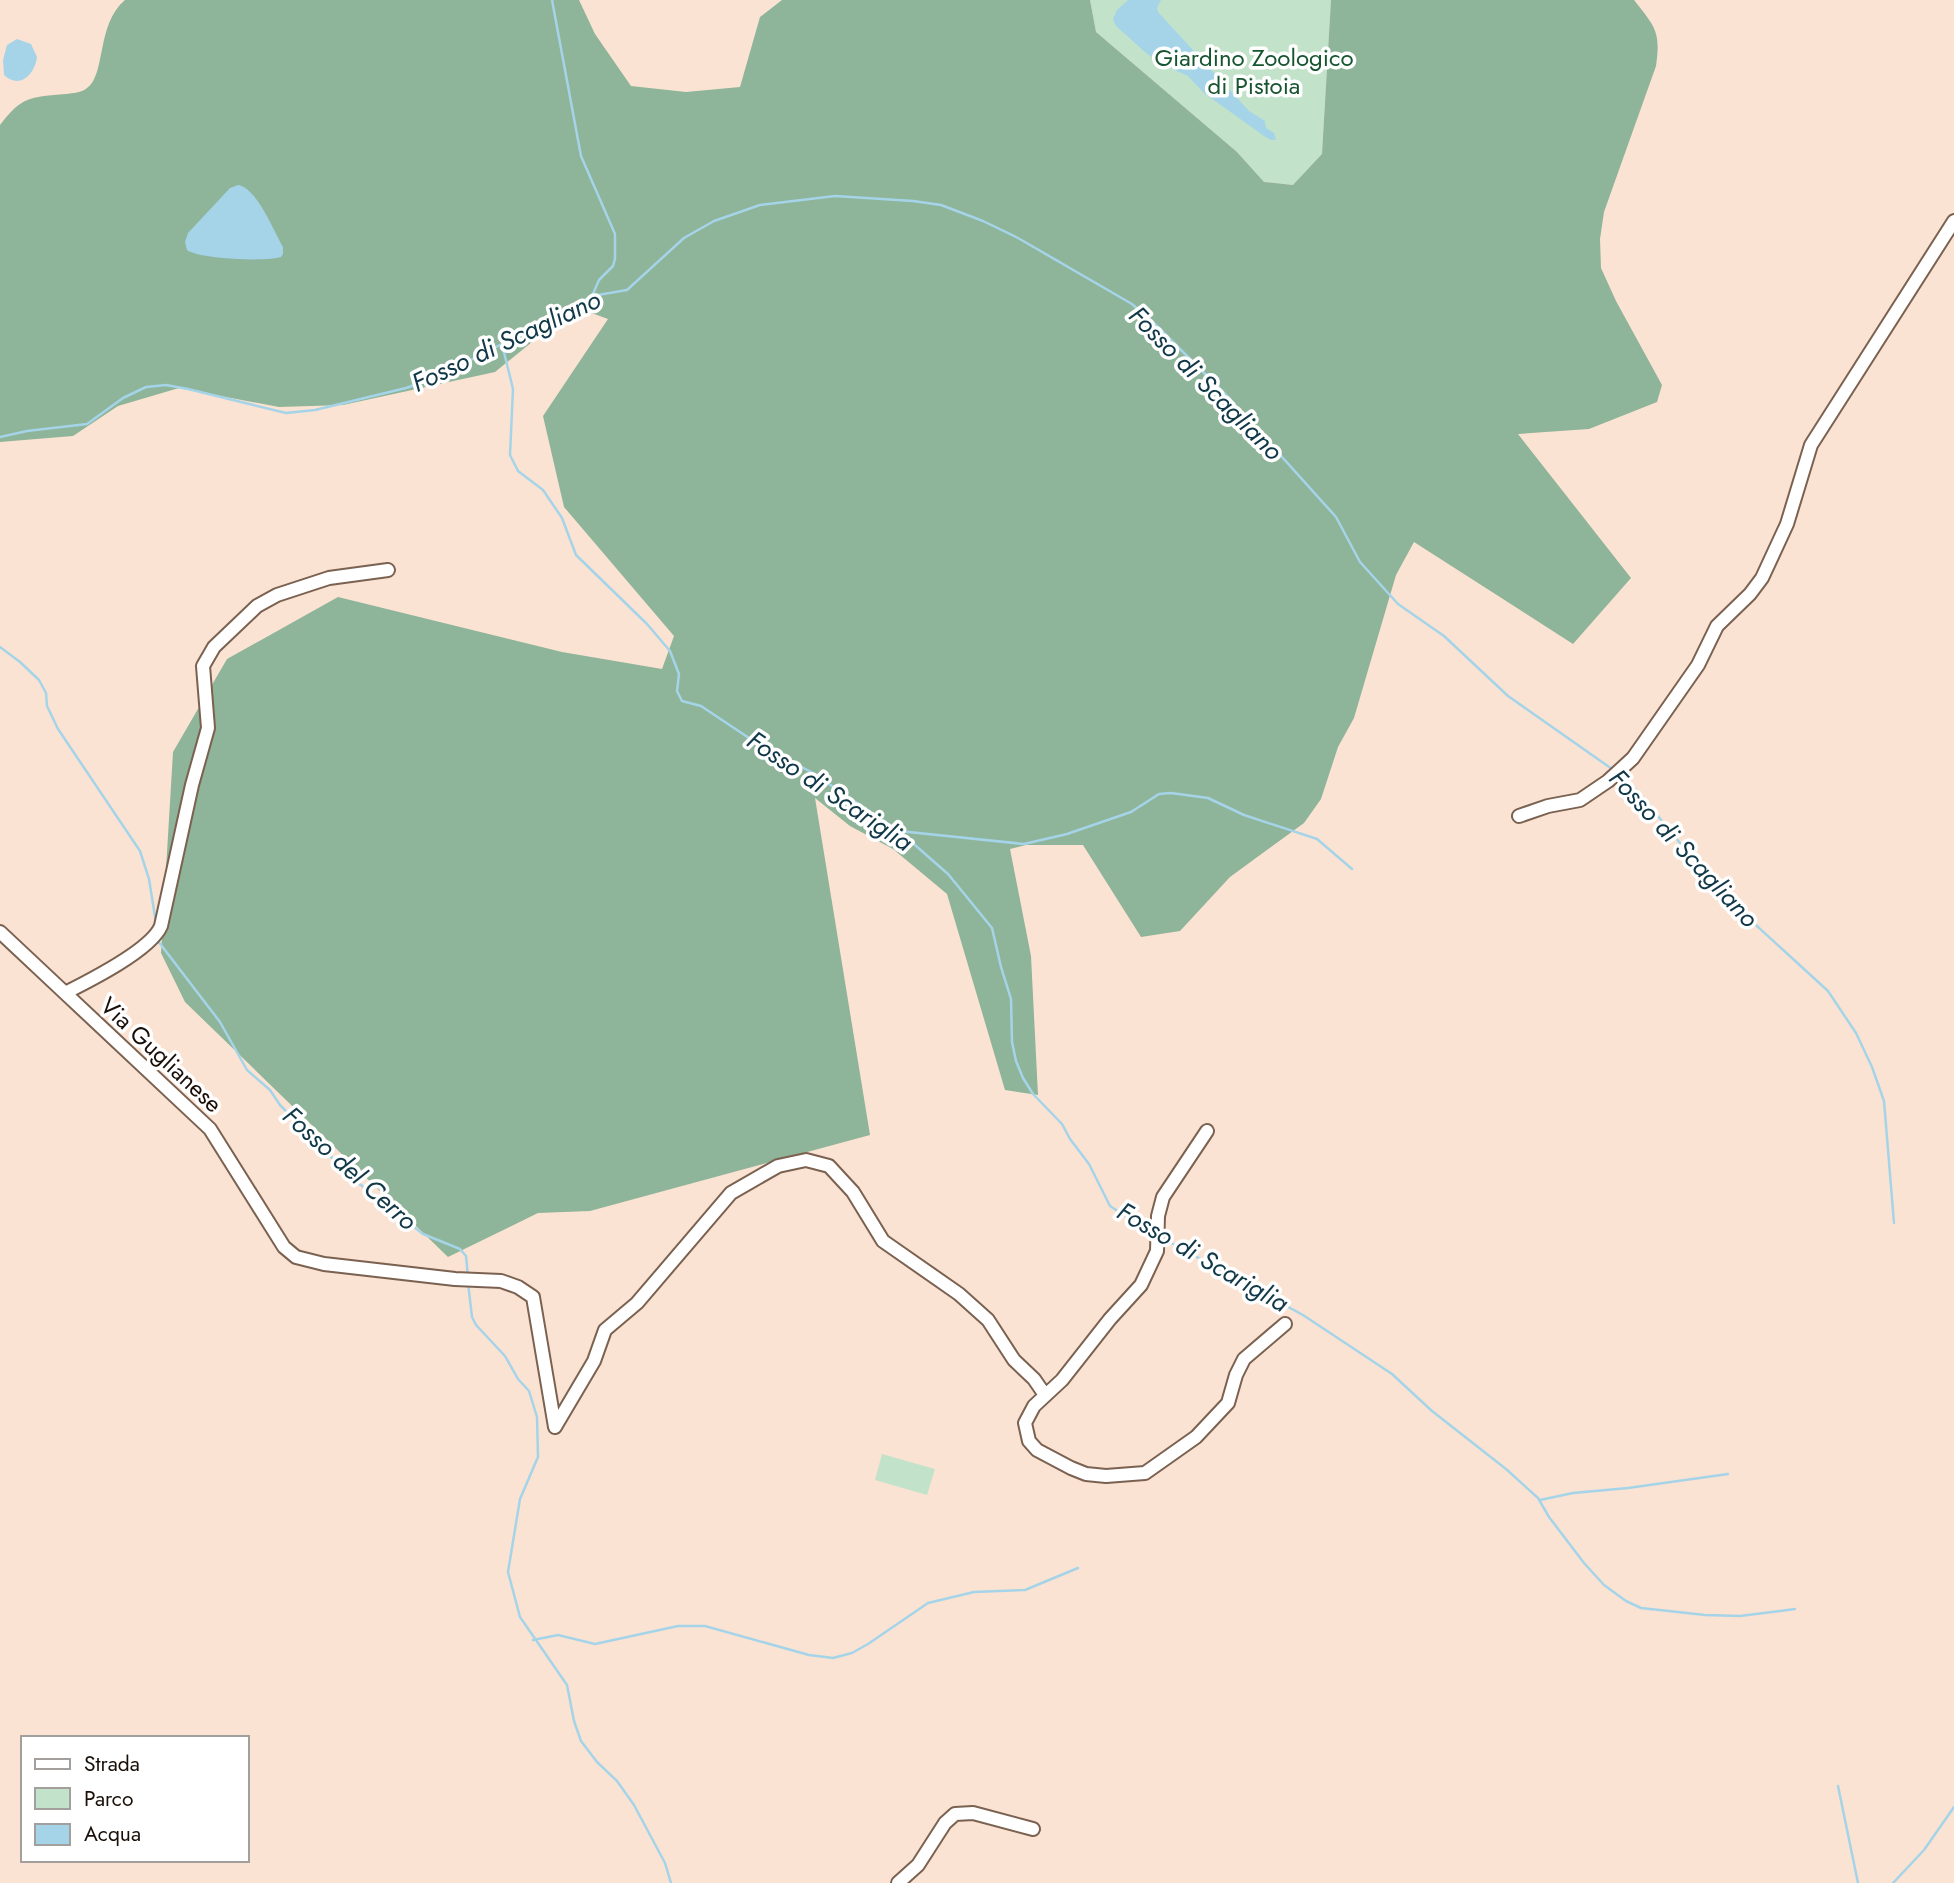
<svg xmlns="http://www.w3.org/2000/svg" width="1954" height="1883" font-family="Jost,sans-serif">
<rect width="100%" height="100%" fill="#fbe3d3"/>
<path fill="#c2e2ca" d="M 1090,0 L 1331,0 L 1322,154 L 1294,185 L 1264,182 L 1237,152 L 1096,32 Z
M 882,1454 L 935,1469 L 927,1495 L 875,1480 Z"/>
<path fill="#8eb499" d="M 125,0 L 579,0 L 595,34 L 631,86 L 686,92 L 740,87 L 760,17 L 782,0 L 1090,0 L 1096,32 L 1237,152 L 1264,182 L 1293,185 L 1322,154 L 1331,0 L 1634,0 C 1655,27 1661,31 1656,66 L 1604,212 L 1600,239 L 1601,268 L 1616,301 L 1662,385 L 1657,402 L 1589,429 L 1518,434 L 1631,578 L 1573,644 L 1414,542 L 1396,575 L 1354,718 L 1338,747 L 1321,799 L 1304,823 L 1230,877 L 1180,931 L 1141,937 L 1083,845 L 1026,845 L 1010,849 L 1031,956 L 1038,1095 L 1005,1090 L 947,894 L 893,849 L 850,826 L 815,798 L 870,1135 L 590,1211 L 538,1213 L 448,1257 L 185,1002 L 161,953 L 173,752 L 227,659 L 338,597 L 562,652 L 662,669 L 674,636 L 564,507 L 543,416 L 608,319 L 575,307 L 495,372 L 343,405 L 279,407 L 179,388 L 118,406 L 73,436 L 0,442 L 0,125 C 22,96 31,97 66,94 C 73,93 81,93 87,88 C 106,75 96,24 125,0 Z"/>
<path fill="#a5d4e9" d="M 1128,0 L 1161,0 L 1157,8 L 1158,12 L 1249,111 L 1265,121 L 1266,128 L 1274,133 L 1276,140 L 1271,140 L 1264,136 L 1204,93 L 1188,76 L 1162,64 L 1146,53 L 1116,26 L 1113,19 L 1117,10 Z
M 17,39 L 31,44 L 37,57 C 35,74 20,90 4,75 L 3,60 L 7,45 Z
M 238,185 C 257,188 273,230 283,247 L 283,254 L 281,257 C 266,262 198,259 187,250 L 185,242 L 188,233 L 230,188 Z"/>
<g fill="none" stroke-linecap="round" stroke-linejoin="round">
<path stroke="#a5d4e9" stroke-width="2.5" d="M 552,0 L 581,156 L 615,234 L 615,259 L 613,266 L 599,280 L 593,294
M 502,344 L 513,389 L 510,455 L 518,471 L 543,490 L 562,518 L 576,555 L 647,624 L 670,651 L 679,674 L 677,691 L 682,701 L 701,706 L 755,742 L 811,772 L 899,831 L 948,874 L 992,928 L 1001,967 L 1011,999 L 1012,1042 L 1016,1061 L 1023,1078 L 1033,1094 L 1062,1124 L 1070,1139 L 1089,1164 L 1110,1206 L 1153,1234
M 0,437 L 27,431 L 87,424 L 123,398 L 146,387 L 166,385 L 188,389 L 286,413 L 315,410 L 406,388 L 434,378 L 483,354 L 592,296 L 627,290 L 684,238 L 714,221 L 760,205 L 835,196 L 913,201 L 941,205 L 983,221 L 1018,238 L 1132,304 L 1156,325 L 1229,398 L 1336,517 L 1360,562 L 1398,604 L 1444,636 L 1508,696 L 1612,769
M 0,647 L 20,662 L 39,680 L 46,693 L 47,706 L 58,729 L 140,851 L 149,879 L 156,923
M 1620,776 L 1639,793 L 1722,894 L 1828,991 L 1856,1033 L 1872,1067 L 1884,1101 L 1894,1223
M 899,831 L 1024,844 L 1067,834 L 1131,812 L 1159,794 L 1171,793 L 1208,798 L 1244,815 L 1317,839 L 1352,869
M 158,941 L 220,1022 L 247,1070 L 270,1090 L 280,1105 L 352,1178 L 423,1234 L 460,1249 L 466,1256 L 468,1277
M 1162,1238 L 1303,1315 L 1392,1374 L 1432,1411 L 1506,1469 L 1538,1498 L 1549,1517 L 1584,1563 L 1604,1585 L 1626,1601 L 1641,1608 L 1705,1615 L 1740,1616 L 1795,1609
M 468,1283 L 472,1317 L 476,1325 L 505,1356 L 518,1379 L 529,1391 L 537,1417 L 538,1457 L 520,1499 L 508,1572 L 520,1617 L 567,1685 L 574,1721 L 581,1741 L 597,1762 L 617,1781 L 634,1805 L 665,1863 L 671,1883
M 1540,1500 L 1573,1493 L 1628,1488 L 1728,1474
M 533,1640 L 558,1635 L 595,1644 L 678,1626 L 705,1626 L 809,1655 L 833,1658 L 852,1653 L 868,1644 L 928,1603 L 974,1592 L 1025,1590 L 1078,1568
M 1838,1786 L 1858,1883
M 1893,1883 L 1924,1850 L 1954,1807"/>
<defs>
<path id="minor" d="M 1519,816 L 1548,806 L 1580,800 L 1608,781 L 1633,758 L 1698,665 L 1717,626 L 1750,594 L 1762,578 L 1787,524 L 1811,445 L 1954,221
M 0,932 L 65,993 C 89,981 151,950 161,926 L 192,785 L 208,728 L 203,666 L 214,647 L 257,606 L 277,595 L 329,578 L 388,570
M 65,993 L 210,1129 L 284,1247 L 296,1257 L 324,1264 L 455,1279 L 501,1281 L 518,1287 L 533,1297 L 555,1427
M 1207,1131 L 1163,1197 L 1158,1216 L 1157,1251 L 1141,1285 L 1110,1319 L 1062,1380 L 1034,1406 L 1025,1423 L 1029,1441 L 1037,1450 L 1071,1468 L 1086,1474 L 1106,1476 L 1145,1473 L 1196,1437 L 1228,1403 L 1236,1375 L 1244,1359 L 1285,1324
M 555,1427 L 594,1361 L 605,1330 L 637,1303 L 731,1193 L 778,1166 L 806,1160 L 829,1166 L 853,1192 L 883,1241 L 959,1294 L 988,1320 L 1014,1360 L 1034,1379 L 1045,1395
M 898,1883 L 918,1865 L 945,1823 L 955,1814 L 973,1813 L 1033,1829"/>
</defs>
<use href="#minor" stroke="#7b6150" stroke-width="16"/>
<use href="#minor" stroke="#fff" stroke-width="12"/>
</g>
<g text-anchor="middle" stroke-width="7" stroke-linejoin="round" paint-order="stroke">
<g font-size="24" fill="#175430" stroke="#fff">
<text x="1254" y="66">Giardino Zoologico<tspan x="1254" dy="28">di Pistoia</tspan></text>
</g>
<g font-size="24" fill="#190f08" stroke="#fff">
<text transform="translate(161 1055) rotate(43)" y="8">Via Guglianese</text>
</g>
<g font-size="26" font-style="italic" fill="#103848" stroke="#fff">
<text transform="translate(506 341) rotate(-25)" y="9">Fosso di Scagliano</text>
<text transform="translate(1206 383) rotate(45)" y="9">Fosso di Scagliano</text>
<text transform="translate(830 791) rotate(34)" y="9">Fosso di Scariglia</text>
<text transform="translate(1684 848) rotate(47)" y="9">Fosso di Scagliano</text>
<text transform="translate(350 1168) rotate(42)" y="9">Fosso del Cerro</text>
<text transform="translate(1203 1257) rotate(30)" y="9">Fosso di Scariglia</text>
</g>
</g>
<rect x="21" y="1736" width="228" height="126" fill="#ffffff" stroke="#a39f9c" stroke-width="2"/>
<rect x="35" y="1759" width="35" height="10" fill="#ffffff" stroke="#a39f9c" stroke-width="2"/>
<text x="84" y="1771" font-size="21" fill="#190f08">Strada</text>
<rect x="35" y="1788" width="35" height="21" fill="#c2e2ca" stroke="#a39f9c" stroke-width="2"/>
<text x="84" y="1806" font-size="21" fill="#190f08">Parco</text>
<rect x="35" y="1824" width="35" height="21" fill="#a5d4e9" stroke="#a39f9c" stroke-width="2"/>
<text x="84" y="1841" font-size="21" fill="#190f08">Acqua</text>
</svg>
